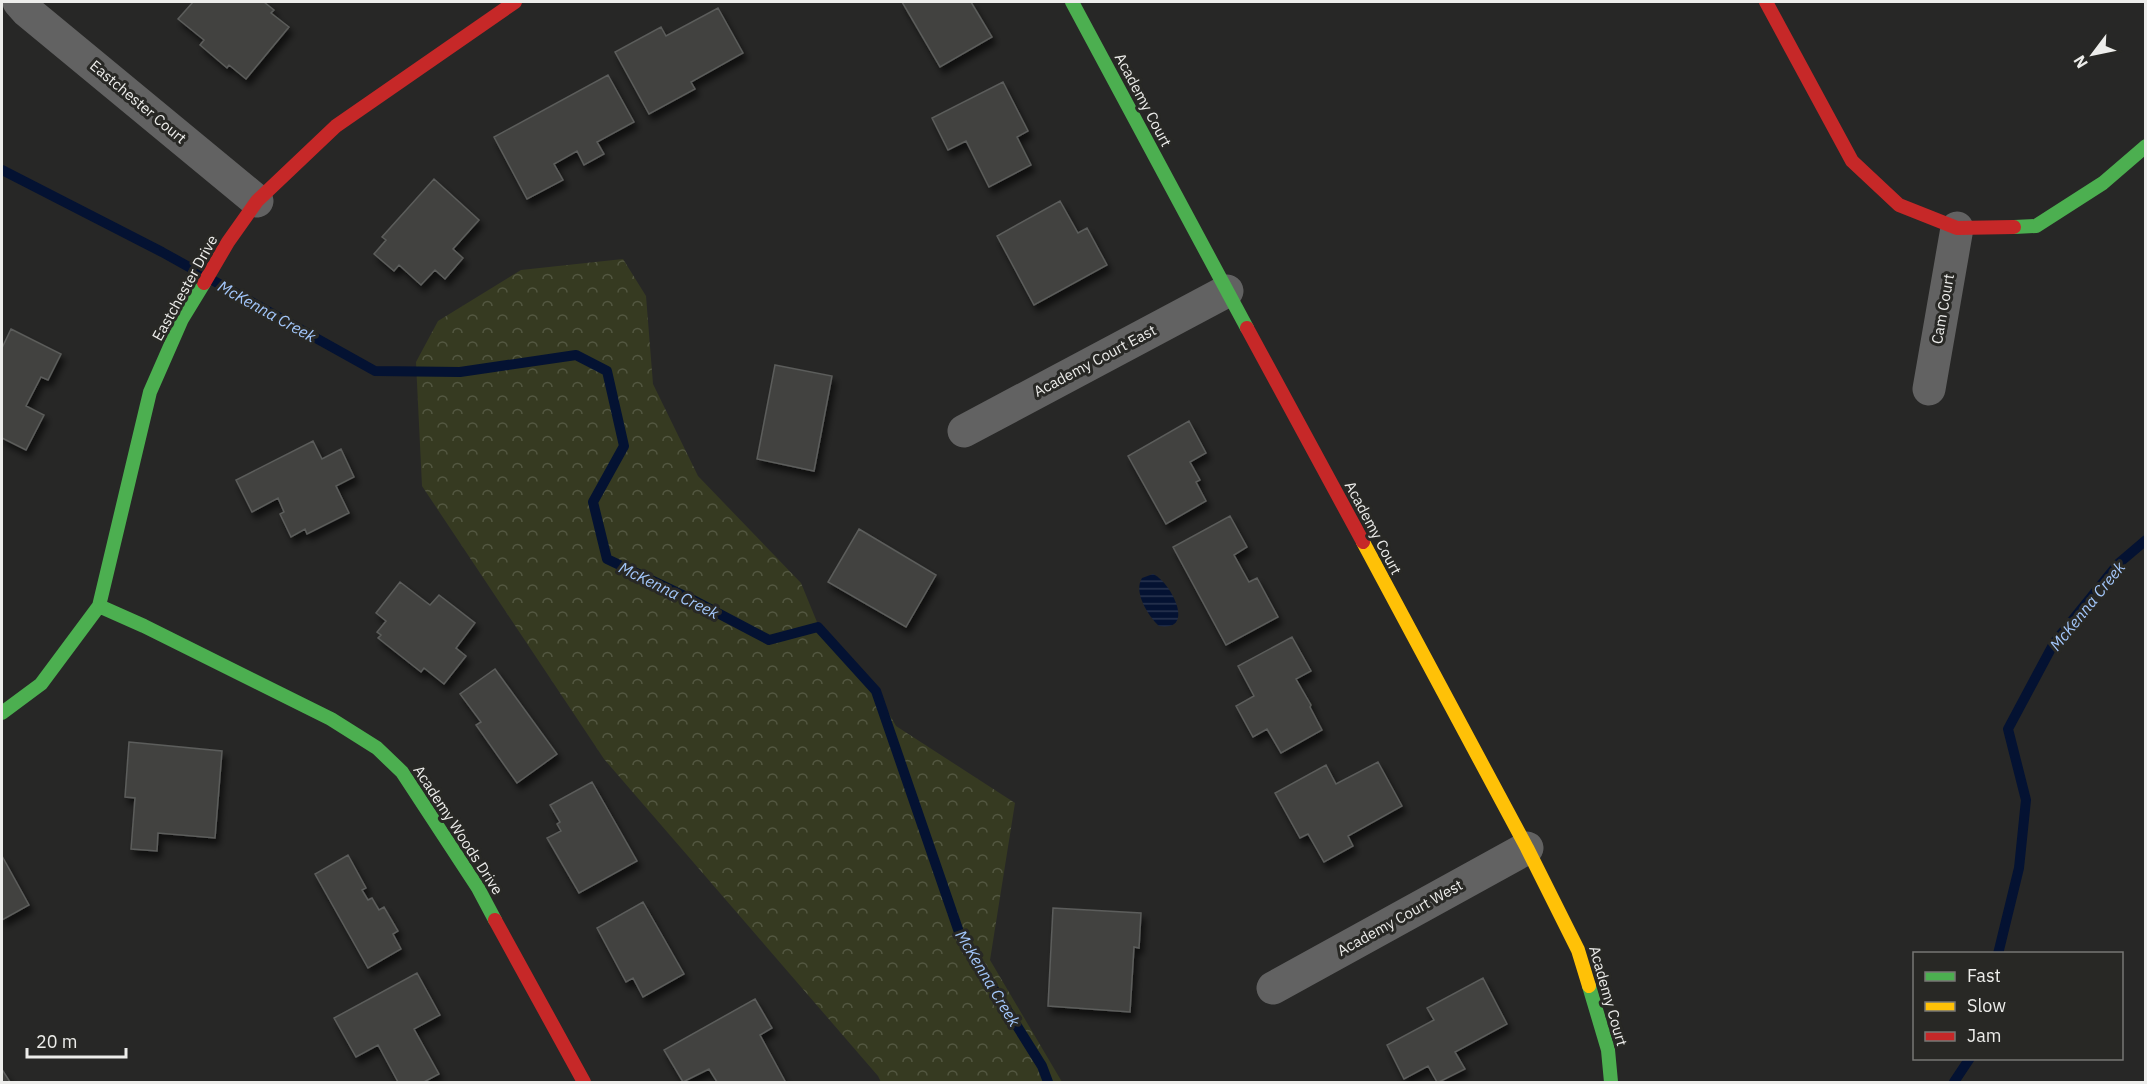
<svg xmlns="http://www.w3.org/2000/svg" width="2147" height="1084" font-family="'IBM Plex Sans',sans-serif">
<defs>
<pattern id="forest-crowns" width="20" height="18" patternUnits="userSpaceOnUse" patternTransform="scale(1.5)"><rect width="20" height="18" fill="#363a21"/><path d="M2 6a3 3 0 1 1 6 0M12 15a3 3 0 1 1 6 0" fill="none" stroke="#535741"/></pattern>
<pattern id="water-rules" width="6" height="5" patternUnits="userSpaceOnUse" patternTransform="scale(1.5)"><rect width="6" height="5" fill="#041232"/><path d="M0 2.5h6" fill="none" stroke="#293550"/></pattern>
<filter id="shadow"><feDropShadow dx="3.5" dy="6" stdDeviation="3" flood-color="#0009"/></filter>
</defs>
<rect width="100%" height="100%" fill="#272726"/>
<path fill="url(#forest-crowns)" d="M 623,259 L 646,296 L 653,384 L 698,476 L 801,583 L 819,627 L 876,691 L 896,726 L 1015,803 L 990,960 L 1062,1082 L 881,1082 L 878,1076 L 604,759 L 422,486 L 416,362 L 438,321 L 521,270 Z"/>
<path fill="url(#water-rules)" d="M 1153,574 C 1170,581 1197,632 1159,626 C 1148,616 1133,592 1142,578 Z"/>
<g fill="none" stroke-linecap="round" stroke-linejoin="round">
<path stroke="#041232" stroke-width="10" d="M 2,170 L 162,252 L 375,371 L 460,372 L 576,355 L 607,371 L 624,446 L 593,502 L 607,559 L 693,600 L 769,640 L 818,627 L 876,691 L 960,935 L 1042,1066 L 1048,1082
M 1998,954 L 2019,868 L 2026,800 L 2008,729 L 2054,643 L 2119,563 L 2146,540
M 1954,1082 L 1970,1058"/>
</g>
<path fill="#424341" stroke="#5c5d5b" stroke-width="1.5" filter="url(#shadow)" d="M 193,2 L 264,2 L 274,10 L 271,13 L 289,27 L 246,79 L 229,65 L 227,68 L 200,45 L 204,40 L 178,19 Z
M 902,2 L 971,2 L 992,37 L 940,67 Z
M 718,8 L 743,53 L 691,82 L 695,89 L 649,114 L 615,52 L 661,27 L 666,36 Z
M 608,75 L 634,122 L 597,142 L 604,154 L 584,165 L 577,151 L 554,164 L 563,180 L 527,199 L 494,137 Z
M 1003,82 L 1028,131 L 1017,137 L 1031,165 L 989,187 L 966,141 L 948,150 L 932,118 Z
M 434,179 L 479,220 L 453,249 L 463,258 L 445,279 L 435,270 L 421,285 L 399,265 L 394,271 L 374,254 L 386,240 L 382,237 Z
M 1060,201 L 1078,233 L 1087,228 L 1107,265 L 1034,305 L 997,236 Z
M 11,329 L 61,354 L 48,380 L 41,377 L 26,406 L 44,415 L 26,450 L 2,438 L 2,348 Z
M 775,365 L 832,376 L 814,471 L 757,459 Z
M 1189,421 L 1206,453 L 1190,462 L 1200,480 L 1196,482 L 1206,501 L 1166,524 L 1128,456 Z
M 313,441 L 322,459 L 341,449 L 354,477 L 336,486 L 349,513 L 307,534 L 305,529 L 291,537 L 280,514 L 284,512 L 278,498 L 252,512 L 236,480 Z
M 1230,516 L 1247,547 L 1234,555 L 1249,582 L 1257,578 L 1278,617 L 1226,645 L 1173,547 Z
M 859,529 L 936,575 L 906,627 L 828,582 Z
M 400,582 L 430,605 L 439,595 L 475,623 L 456,648 L 466,656 L 444,684 L 424,668 L 421,672 L 378,638 L 381,635 L 377,632 L 386,621 L 376,613 Z
M 1292,637 L 1311,671 L 1296,679 L 1311,705 L 1310,707 L 1322,730 L 1281,753 L 1267,729 L 1253,737 L 1236,706 L 1254,696 L 1238,666 Z
M 495,669 L 557,754 L 517,783 L 476,725 L 481,722 L 460,694 Z
M 129,742 L 222,751 L 215,838 L 158,833 L 157,851 L 131,849 L 135,798 L 125,797 Z
M 1378,762 L 1402,806 L 1348,836 L 1353,846 L 1324,862 L 1308,834 L 1300,838 L 1275,793 L 1326,765 L 1336,784 Z
M 592,782 L 637,861 L 579,893 L 547,838 L 561,831 L 557,824 L 560,822 L 550,805 Z
M 348,855 L 366,888 L 362,890 L 368,900 L 372,898 L 379,910 L 384,907 L 398,931 L 393,934 L 401,949 L 368,968 L 315,874 Z
M 2,856 L 29,905 L 2,920 Z
M 643,902 L 684,974 L 643,997 L 633,978 L 626,982 L 597,928 Z
M 1053,908 L 1141,913 L 1139,948 L 1134,947 L 1130,1012 L 1048,1006 Z
M 417,973 L 440,1015 L 414,1029 L 439,1074 L 424,1082 L 398,1082 L 378,1045 L 356,1057 L 334,1018 Z
M 1483,978 L 1507,1024 L 1455,1052 L 1465,1069 L 1439,1082 L 1437,1082 L 1428,1066 L 1404,1079 L 1387,1045 L 1434,1020 L 1427,1008 Z
M 755,999 L 772,1028 L 760,1035 L 785,1081 L 782,1082 L 717,1082 L 709,1069 L 683,1082 L 664,1050 Z
M 3,1071 L 10,1082 L 2,1082 L 2,1072 Z"/>
<g fill="none" stroke-linecap="round" stroke-linejoin="round">
<path stroke="#626262" stroke-width="33" d="M 19,2 L 27,11 L 257,201
M 1929,389 L 1957,228
M 964,431 L 1227,291
M 1273,988 L 1527,848"/>
<path stroke="#4caf50" stroke-width="14" d="M 1072,2 L 1247,328
M 2014,227 L 2036,226 L 2103,183 L 2146,146
M 99,606 L 144,626 L 331,719 L 377,748 L 402,772 L 478,888 L 495,920
M 2,713 L 41,684 L 99,606 L 150,392 L 182,319 L 204,283
M 1589,986 L 1608,1050 L 1611,1082"/>
<path stroke="#ffc107" stroke-width="14" d="M 1363,542 L 1527,848 L 1578,950 L 1589,986"/>
<path stroke="#c62828" stroke-width="14" d="M 1766,2 L 1852,161 L 1899,205 L 1957,228 L 2014,227
M 204,283 L 228,242 L 257,201 L 336,126 L 515,2
M 1247,328 L 1363,542
M 495,920 L 584,1082"/>
</g>
<g text-anchor="middle" stroke-width="6" stroke-linejoin="round" paint-order="stroke">
<g font-size="15" fill="#ededeb" stroke="#282825">
<text transform="translate(1143 100) rotate(62)" y="5">Academy Court</text>
<text transform="translate(138 102) rotate(40)" y="5">Eastchester Court</text>
<text transform="translate(185 288) rotate(-61)" y="5">Eastchester Drive</text>
<text transform="translate(1943 309) rotate(-80)" y="5">Cam Court</text>
<text transform="translate(1095 361) rotate(-28)" y="5">Academy Court East</text>
<text transform="translate(1373 528) rotate(62)" y="5">Academy Court</text>
<text transform="translate(458 830) rotate(57)" y="5">Academy Woods Drive</text>
<text transform="translate(1400 918) rotate(-29)" y="5">Academy Court West</text>
<text transform="translate(1608 996) rotate(74)" y="5">Academy Court</text>
</g>
<g font-size="16" font-style="italic" fill="#a3c7fb" stroke="#282825">
<text transform="translate(267 311) rotate(29)" y="6">McKenna Creek</text>
<text transform="translate(669 590) rotate(26)" y="6">McKenna Creek</text>
<text transform="translate(2087 606) rotate(-51)" y="6">McKenna Creek</text>
<text transform="translate(988 978) rotate(59)" y="6">McKenna Creek</text>
</g>
</g>
<rect width="2147" height="1084" fill="none" stroke="#ededeb" stroke-width="6"/>
<rect x="1913" y="952" width="210" height="108" fill="#282825" stroke="#777774" stroke-width="1.5"/>
<rect x="1925" y="972" width="30" height="9" fill="#4caf50" stroke="#777774" stroke-width="1.5"/>
<text x="1967" y="982" font-size="18" fill="#ededeb">Fast</text>
<rect x="1925" y="1002" width="30" height="9" fill="#ffc107" stroke="#777774" stroke-width="1.5"/>
<text x="1967" y="1012" font-size="18" fill="#ededeb">Slow</text>
<rect x="1925" y="1032" width="30" height="9" fill="#c62828" stroke="#777774" stroke-width="1.5"/>
<text x="1967" y="1042" font-size="18" fill="#ededeb">Jam</text>
<g transform="translate(2093 54) rotate(238)" stroke="#282825" stroke-width="4.5" paint-order="stroke">
<path d="M0-4.5L10 22L0 15L-10 22Z" fill="#ededeb"/>
<text y="-9" font-size="16" font-weight="bold" text-anchor="middle" fill="#ededeb">N</text>
</g>
<path d="M27 1048v9h99v-9" fill="none" stroke="#ededeb" stroke-width="3"/>
<text x="36" y="1048" font-size="18" fill="#ededeb" stroke="#282825" stroke-width="4.5" paint-order="stroke">20 m</text>
</svg>
